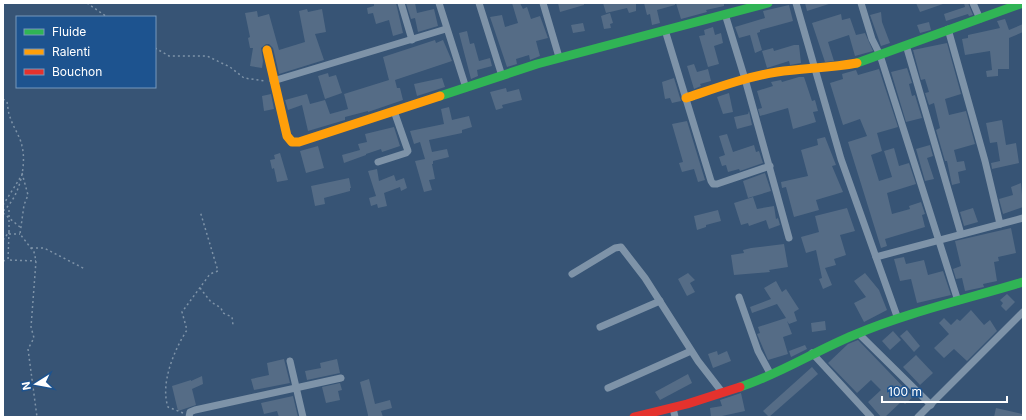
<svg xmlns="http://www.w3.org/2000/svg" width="1026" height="420" font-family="Inter,sans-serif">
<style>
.building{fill:#556c86}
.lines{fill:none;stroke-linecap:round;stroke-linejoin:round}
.path{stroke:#7e93a8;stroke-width:1.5;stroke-dasharray:2 3;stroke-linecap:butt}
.street{stroke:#7e93a8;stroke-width:7}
.fast{stroke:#30b455;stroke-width:9}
.slow{stroke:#ff9f0a;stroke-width:9}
.jam{stroke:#e5322d;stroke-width:9}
</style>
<rect width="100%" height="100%" fill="#375475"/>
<g class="building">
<path d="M374 3H396L403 33 393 36 389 20 376 24 373 13 368 14 367 8 374 6Z"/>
<path d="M406 3H415L417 13 434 9 438 26 418 32 415 18 411 19Z"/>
<path d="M512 3H520L523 9 527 7 531 19 540 16 548 38 536 41 540 56 530 60 529 55 516 59 517 64 507 67 490 17 502 15 505 27 518 23Z"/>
<path d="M558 3H584V5L560 12Z"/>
<path d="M603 3H636V11L629 13 627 8 606 13Z"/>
<path d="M644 3H675V5L657 10 660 23 652 25 650 14 647 15Z"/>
<path d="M676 3H724V6L706 10 707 12 681 19Z"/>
<path d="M805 3H828L829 4 807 11Z"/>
<path d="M916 3H943V4L920 12Z"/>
<path d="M964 3H968L973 15 969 16 968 14 946 21 944 14 965 7Z"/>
<path d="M789 5 793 21 760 30V32L757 33 762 50 755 53 750 35 739 38 735 27 765 18 763 11Z"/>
<path d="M307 9 308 12 322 9 326 32 315 34 324 60 279 74 273 48 269 44H266L261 48 263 61 262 68 250 66 253 48H250L248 38 250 37 245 13 257 11 258 17 269 14 279 50 305 42 299 11Z"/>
<path d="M881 12 882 22 890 43 881 46 870 15Z"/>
<path d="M610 13 613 23 610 24 611 28 604 29 601 16Z"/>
<path d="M841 14 842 20 850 18 856 35 865 33 873 51 855 56 849 35 828 42 834 61 825 62 812 23Z"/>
<path d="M1005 19 1009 30 1023 24V32L1009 38V69H998V76L987 77 986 71 992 70 990 51 965 55 962 39 968 38V35L1000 28 997 21Z"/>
<path d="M929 22 931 30 920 33 917 25Z"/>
<path d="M583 23 585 31 573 33 571 25Z"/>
<path d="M713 27 715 35 721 33 723 43 714 46 719 64 708 67 699 36 705 35 704 30Z"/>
<path d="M467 31 470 44 474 43 479 61 490 58 492 66 477 70 478 76 471 79 459 33Z"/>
<path d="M435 40 436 43 443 40 452 61 395 80 397 88H400L403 100 368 112V111L345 117V120L308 131 302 105 288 110 285 100 307 94 310 104 325 100 330 114 348 109 344 94 389 80 383 57Z"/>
<path d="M947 43 961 94 945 99 949 115 966 111 975 144 954 150 957 162 964 161 966 170 958 172 960 183 952 185 947 161H945L936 130 940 128 934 103 929 105 925 93 929 92 925 79 921 80 913 50Z"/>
<path d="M794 45H799L801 63 790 65 789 61 767 68 762 51 773 48 774 51Z"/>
<path d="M694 64 697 72 708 69 711 81 700 84 701 86 694 89 687 66Z"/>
<path d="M907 68 912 83 909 84 912 96 915 95 922 118 906 122 891 72Z"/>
<path d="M879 69 898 127 877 133 882 151 871 155 879 181 892 177 884 151 894 148 899 166 909 163 916 184 887 193 892 214 910 209 909 206 921 202 925 214 922 215 925 227 885 239 887 246 881 248 848 142 867 136 860 119 843 125 830 83 843 79 842 74 856 70 858 75Z"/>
<path d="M328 73 329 77 336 75 342 93 325 99 318 76Z"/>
<path d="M799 77H804L812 101 815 100 818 111 813 112 816 122 793 129 788 108 760 116 758 109 762 108 757 91 773 86 771 82 781 80 782 82Z"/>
<path d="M442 78 445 87 417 96 414 84Z"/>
<path d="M674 78 681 101 672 103 670 98 665 99 662 82Z"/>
<path d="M506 88 507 92 519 89 522 100 502 105 503 108 496 110 490 92Z"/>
<path d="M729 93 733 112 723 114 717 97Z"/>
<path d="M271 94 274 109 264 111 262 96Z"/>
<path d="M449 107 452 120 469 116 472 127 462 130V133L429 140 432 152 447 149 449 157 433 161V164H432L435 179 429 180 432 190 424 192 415 161 425 159 420 142 414 144 410 131 444 124 441 109Z"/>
<path d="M749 111 752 125 737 129 734 117 748 114Z"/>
<path d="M1002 120 1006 145 1016 143 1019 163 992 169 991 163 1000 161 997 142 990 143 986 123Z"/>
<path d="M687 121 705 180 698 182 694 169 682 172 679 163 683 162 672 124Z"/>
<path d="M394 127 400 146 382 152 381 149 366 154V155L344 163 342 155 360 150 358 144 367 142 365 134Z"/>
<path d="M727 134 733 152 754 145 756 152 759 151 763 163 740 171 739 169 728 172 726 165 722 166 719 157 725 155 719 136Z"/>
<path d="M825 137 836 165 832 166 843 192 816 200 819 210 794 217 786 187 782 188 781 182 808 176 801 150 818 145 817 139Z"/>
<path d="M930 145 933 156 927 158 934 179 925 181 916 149Z"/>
<path d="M318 146 324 168 306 173 300 151Z"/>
<path d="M280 153 288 180 277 182 274 168 272 169 270 160 275 159 274 155Z"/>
<path d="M377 169 379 181 394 175 396 181 404 178 407 188 401 191 400 187 384 193 387 206 378 208 377 204 371 206 369 198 376 196 368 171Z"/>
<path d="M765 173 771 191 748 198 743 181Z"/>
<path d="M349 178 351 188H350V191L324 198 325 204 315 206 311 186Z"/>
<path d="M1021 183 1023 207 1003 214 999 199 1013 195 1011 187Z"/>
<path d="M753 197 757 209 774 206 776 219 778 218 780 225 769 229 766 220 749 226 748 223 741 225 734 203Z"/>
<path d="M847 208 855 231 840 235 846 255 834 259 836 265 825 268 832 285 823 289 819 279 822 278 816 250 806 253 801 237 819 232 815 216Z"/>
<path d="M973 208 978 222 964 226 960 212Z"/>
<path d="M718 210 721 221 706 225V227L697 230 694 216Z"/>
<path d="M1011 228 1016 253 998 257 999 261 994 262 997 281 983 284 984 287 965 291 962 278 956 279 953 269 961 266 955 241Z"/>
<path d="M784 244 788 267 769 270 770 272 734 275 731 255 744 253 743 250 751 248Z"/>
<path d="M904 257 906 264 924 260 928 275 943 271 951 295 917 303 911 279 900 281 894 259Z"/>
<path d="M688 273 695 280 690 283 695 292 687 296 678 279Z"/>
<path d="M865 273 879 290 887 310 864 322 854 303 866 297 854 281Z"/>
<path d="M776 281 782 292 786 289 799 309 794 312 797 321 789 324 787 321 792 334 783 337 788 354 768 360 757 334 760 333 758 327 786 318 777 304 752 313 750 307 771 299 764 288Z"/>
<path d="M1007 294 1015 302 1006 311 1001 306 1003 303 1000 300Z"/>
<path d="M971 310 984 325 990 320 997 331 967 361 954 349 944 358 934 348 949 334 939 323 944 318 951 325 957 319 960 321Z"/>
<path d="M825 321 826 330 812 332 811 323Z"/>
<path d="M907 330 920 346 914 352 900 336Z"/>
<path d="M893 331 901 340 890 350 882 341Z"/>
<path d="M858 340 913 397 905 404 902 401 885 417H881L868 402 881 390 871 380 857 393 828 363 848 344Z"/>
<path d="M805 345 807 349 791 357 789 351Z"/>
<path d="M717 351 718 355 727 351 731 361 713 368 708 354Z"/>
<path d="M916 355 933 373 920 385 903 367Z"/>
<path d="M284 359 290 383 254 390 251 379 269 375 267 363Z"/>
<path d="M337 359 340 373 307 380 305 371 321 368 320 363Z"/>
<path d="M812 367 818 374 769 417 763 411Z"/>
<path d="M688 374 692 383 660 400 655 392Z"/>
<path d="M202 376 203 384 192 389 196 405 178 411 172 386 191 380V381Z"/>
<path d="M369 379 375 404 390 400 392 408 381 411 383 417H368V415L360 382Z"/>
<path d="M340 383 342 390 338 391 340 400 326 403 322 387Z"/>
<path d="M741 393 745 411 722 416V417H711L710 408 722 406 720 400Z"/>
<path d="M293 396 298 417H279L277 411 264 414 261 403Z"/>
<path d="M996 408 1022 414V417H994Z"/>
</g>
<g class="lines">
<g class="path">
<path d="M87 3 107 17"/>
<path d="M155 48 169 56H207L230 67 244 78 265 81"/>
<path d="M3 99 7 102C8 107 8 112 10 117 13 127 20 136 22 146 27 166 19 198 3 211"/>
<path d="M22 173 28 195 24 205 20 234 34 252 36 261 31 327 34 338 28 349 37 417"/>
<path d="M3 205 20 178"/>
<path d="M3 213 20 227"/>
<path d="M9 232 8 260 36 261"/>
<path d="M9 234H20"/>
<path d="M3 240 9 232V207"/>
<path d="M31 248H44L85 269"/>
<path d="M3 261 8 260"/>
<path d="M200 288 211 302 221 308 223 313 232 317 233 325"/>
<path d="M183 413 168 407C160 384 174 350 187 330L182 312 210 274 218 271 200 211"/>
</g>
<g class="street">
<path d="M401 3 412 40"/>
<path d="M439 3 466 88"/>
<path d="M479 3 502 76"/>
<path d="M543 3 559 57"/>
<path d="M796 3 841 159 898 319"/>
<path d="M861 3 872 39 880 55 958 301"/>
<path d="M973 3 980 19"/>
<path d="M725 14 745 79 789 238"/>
<path d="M948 29 985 161 1000 224"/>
<path d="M665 30 711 181 713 184H717L770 166"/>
<path d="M906 45 961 234"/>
<path d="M273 81 446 29"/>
<path d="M378 162 406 153 408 151 394 111"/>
<path d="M876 257 1023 218"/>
<path d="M572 274 615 248 621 247 645 278 698 361 722 392"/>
<path d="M739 297 758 351 771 375"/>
<path d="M600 327 660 301"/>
<path d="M858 333 931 405"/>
<path d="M812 353 871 417"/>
<path d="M290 361 303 417"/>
<path d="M608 388 691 351"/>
<path d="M673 408 675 417"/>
<path d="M189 417 190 412 195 410 341 378"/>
<path d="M918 417 1023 312"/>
</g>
<g class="fast">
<path d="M857 63 1023 3"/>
<path d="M440 96 537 64 768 3"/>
<path d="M740 387C780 374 815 351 854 335 908 312 967 299 1023 282"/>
</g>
<g class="slow">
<path d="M267 50 287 136 292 142H299L440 96"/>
<path d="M686 98C716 88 746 77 777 72 804 68 830 68 857 63"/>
</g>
<path class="jam" d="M634 417 687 404 740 387"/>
</g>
<rect width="1026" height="420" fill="none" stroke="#ffffff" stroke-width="8"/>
<rect x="16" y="16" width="140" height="72" fill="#1d538f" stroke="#7798bc"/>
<rect x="24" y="29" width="20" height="6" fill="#30b455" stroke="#7798bc"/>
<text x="52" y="36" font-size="12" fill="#ffffff">Fluide</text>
<rect x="24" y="49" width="20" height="6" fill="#ff9f0a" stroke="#7798bc"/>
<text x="52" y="56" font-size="12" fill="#ffffff">Ralenti</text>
<rect x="24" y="69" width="20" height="6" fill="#e5322d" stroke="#7798bc"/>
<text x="52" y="76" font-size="12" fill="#ffffff">Bouchon</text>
<g transform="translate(36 384) rotate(259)" stroke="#1d538f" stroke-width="3" paint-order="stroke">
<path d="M0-3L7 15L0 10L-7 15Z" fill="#ffffff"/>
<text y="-6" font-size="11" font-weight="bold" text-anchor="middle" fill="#ffffff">N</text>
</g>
<path d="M882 396v6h125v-6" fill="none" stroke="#ffffff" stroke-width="2"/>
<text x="888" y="396" font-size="12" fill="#ffffff" stroke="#1d538f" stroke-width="3" paint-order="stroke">100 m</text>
</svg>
